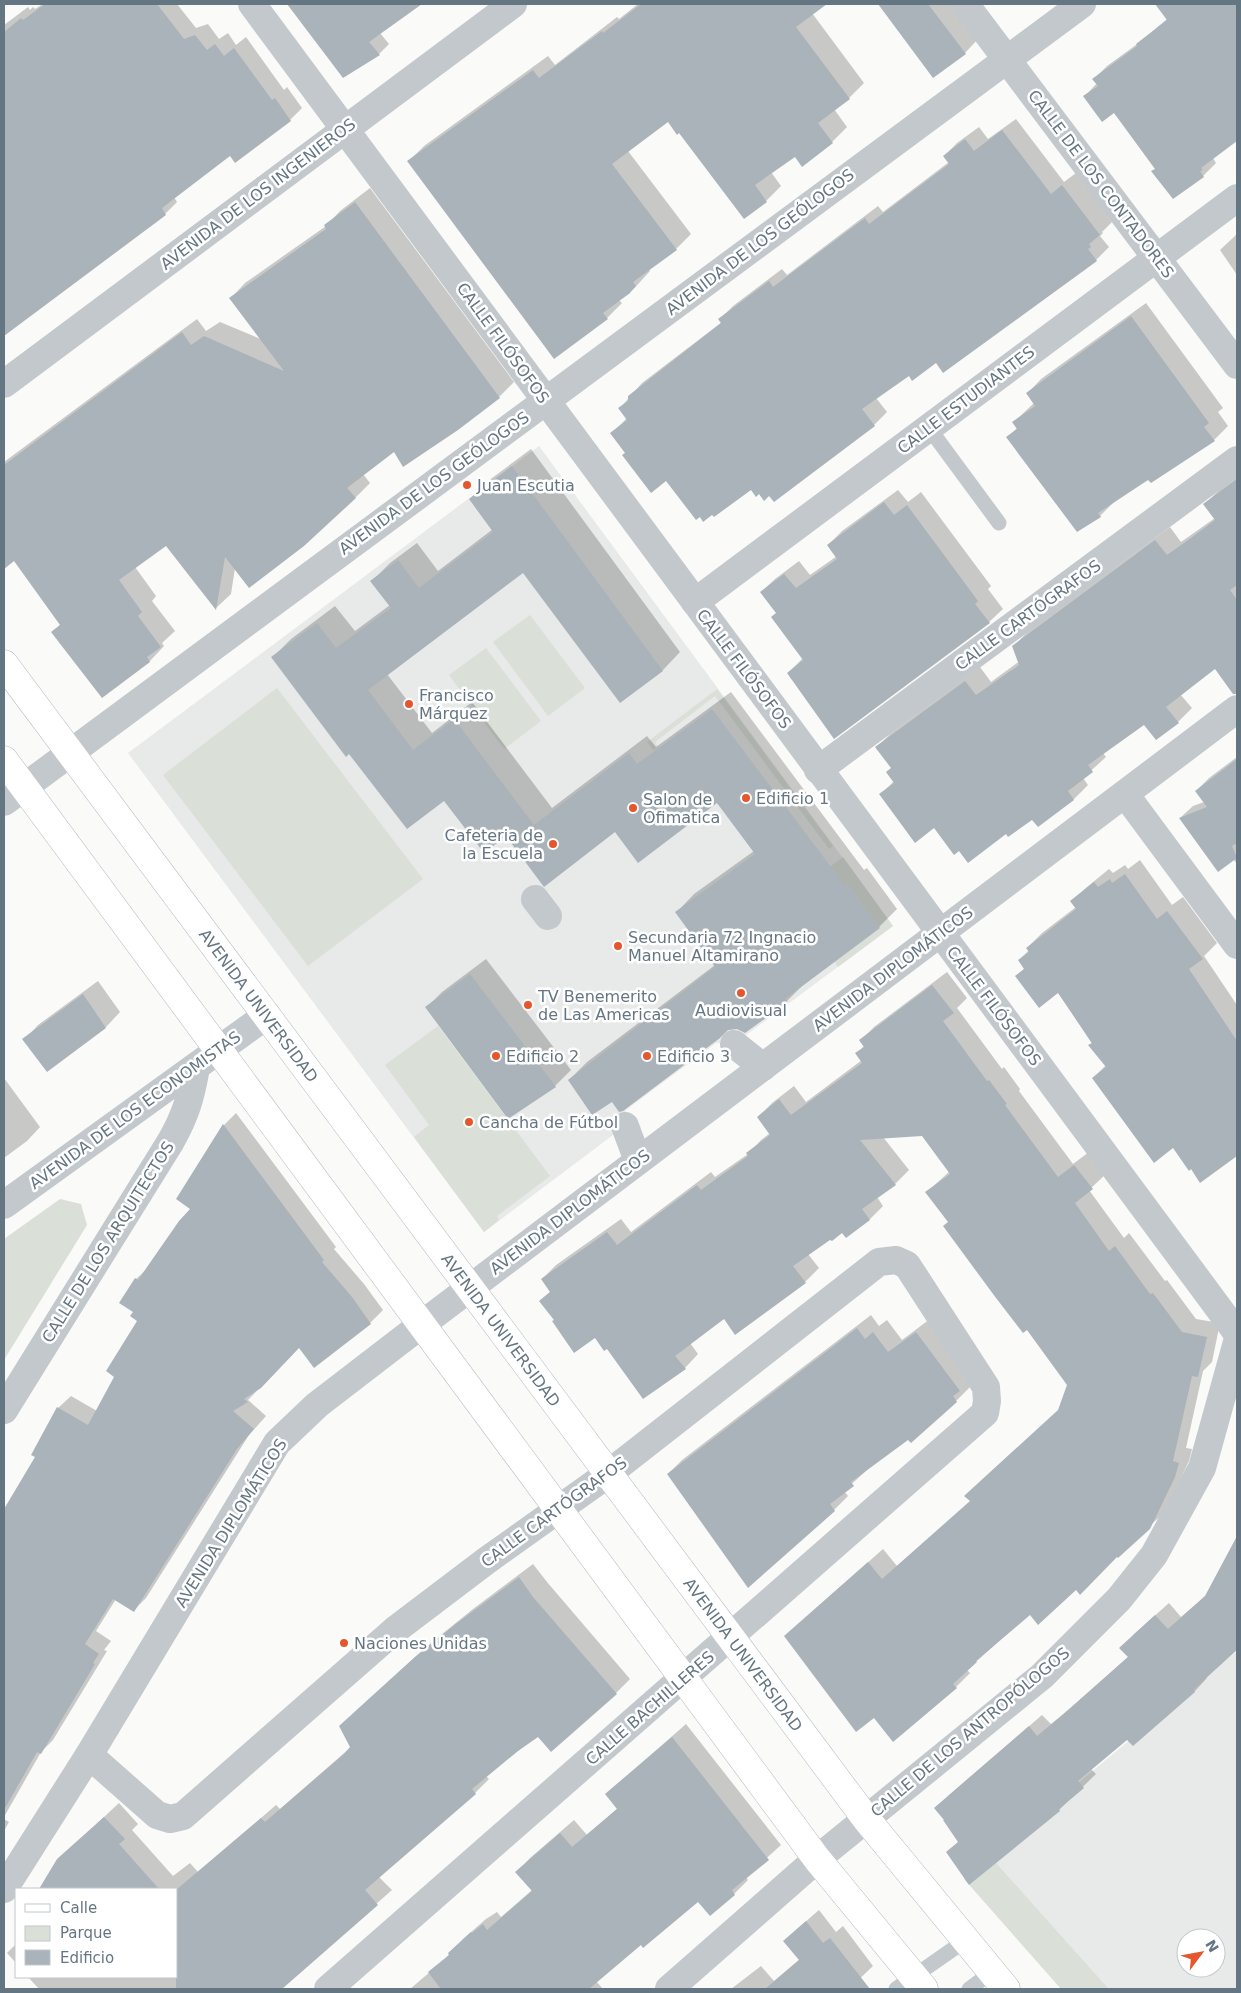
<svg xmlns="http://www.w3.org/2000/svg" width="1241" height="1993" font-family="'DejaVu Sans',sans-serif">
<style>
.built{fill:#e8e9e9;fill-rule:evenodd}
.green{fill:#dadfd7}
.shadow{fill:#0003}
.building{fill:#aab3b9}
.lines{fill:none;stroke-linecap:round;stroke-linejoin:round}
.secondary-casing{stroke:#b3babf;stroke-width:29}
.lane{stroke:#c3c8cc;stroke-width:15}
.street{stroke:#c3c8cc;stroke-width:28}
.secondary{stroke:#fff;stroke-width:28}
.poi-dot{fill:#e4572e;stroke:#fff;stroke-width:2}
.labels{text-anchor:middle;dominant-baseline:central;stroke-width:5;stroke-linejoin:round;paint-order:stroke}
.street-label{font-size:16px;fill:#657683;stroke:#fff}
.poi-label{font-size:16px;fill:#657683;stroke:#fff;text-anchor:start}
</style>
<rect width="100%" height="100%" fill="#fafaf8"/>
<g class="built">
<path d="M539 446 893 926 734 1044 716 1043 626 1110 625 1126 484 1232 128 753Z"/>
<path d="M1237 1651V1989H1109L990 1856ZM1186 1938H1216V1968H1186Z"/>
</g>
<g class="green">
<path d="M530 615 585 688 548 716 493 642Z"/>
<path d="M486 648 541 721 504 749 449 675Z"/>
<path d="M277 688 423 879 308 966 163 775Z"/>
<path d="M717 689 833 846 829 849 715 696 655 742 658 747 653 750 647 742Z"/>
<path d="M843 857 893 926 838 967 834 961 880 928 848 885 803 918 788 898Z"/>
<path d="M438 1026 550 1176 497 1216 499 1220 484 1232 414 1137 429 1125 385 1065Z"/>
<path d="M60 1199 81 1204 87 1225 4 1360V1239Z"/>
<path d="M990 1856 1109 1989H1061L964 1879Z"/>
</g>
<g class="shadow">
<path d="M43 4H177L196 28 208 24 219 39 228 33 236 45 246 37 284 90 287 87 302 108 290 120 235 161 230 154 174 197 177 202 165 214 4 334V25L28 7 30 10 33 7 35 9Z"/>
<path d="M289 4H419L380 33 389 44 379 54 344 76Z"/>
<path d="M638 4H657L658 6 661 4H821L812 13 864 83 849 98 834 109 847 127 832 142 795 155 771 172 781 186 766 201 668 120 628 151 691 234 676 249 649 269 650 271 630 293 619 300 622 303 607 318 409 161 424 146 548 56 555 65 617 17 619 19Z"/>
<path d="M880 4H953L979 38 965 53 934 76Z"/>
<path d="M1156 4H1237V140L1213 158 1216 163 1203 176 1157 168 1114 111 1085 96 1097 83 1094 79 1107 66 1140 42 1167 19Z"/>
<path d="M1016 119 1064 182 1076 173 1112 222 1102 232 1103 233 1100 236 1109 247 1096 260 943 371 936 361 909 374 876 398 887 412 874 425 774 500 769 495 751 488 666 479 626 452 612 433 627 418 620 408 642 383 722 322 720 319 733 306 782 269 787 275 878 206 883 212 949 162 944 156 957 143 979 127 988 139Z"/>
<path d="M370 188 514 382 499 397 394 450 363 474 370 483 355 498 235 568 231 594 216 608 166 544 135 567 156 596 152 601 175 631 162 643 164 646 150 661 102 696 52 632 61 624 15 560 4 568V462L197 319 206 331 220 322 263 340 231 298 245 283 326 226 340 211Z"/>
<path d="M1237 234V275L1220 250Z"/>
<path d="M1146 303 1223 408 1218 412 1228 426 1214 440 1148 478 1114 502 1100 516 1008 437 1018 427 1014 422 1034 403 1027 394 1041 379Z"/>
<path d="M531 449 680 652 663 670 620 701 524 571 387 674 432 733 472 702 552 808 647 736 656 747 731 692 864 870 867 868 897 909 879 927 804 984 787 1001 737 1027 728 1028 612 1100 569 1080 587 1062 715 965 677 912 694 894 754 851 717 801 506 834 444 799 273 657 291 639 335 606 355 631 390 605 372 581 390 563 417 543 438 571 493 529 470 499 488 481Z"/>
<path d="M1237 477V677L1227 685 1215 667 1180 694 1192 708 1178 722 1156 738 1145 723 1103 753 1106 757 1083 778 1088 785 1074 799 1038 825 1032 818 1006 832 935 826 881 794 894 781 892 767 876 748 890 734 980 667 991 682 1024 658 1015 645 1028 631 1170 527 1181 542 1215 518 1205 504 1219 490Z"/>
<path d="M898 490 908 502 921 492 991 586 988 589 1003 609 989 622 788 673 803 658 777 613 761 592 775 579 799 561 810 575 837 556 828 545 842 531Z"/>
<path d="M1237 757V864L1233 859 1180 818 1193 806 1204 802 1196 791 1209 778Z"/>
<path d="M1140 860 1172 905 1183 897 1217 943 1204 956 1237 1005V1079L1226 1088 1237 1104V1154L1201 1181 1174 1146 1093 1078 1106 1065 1058 992 1017 976 1025 968 1019 960 1029 950 1027 948 1042 933 1076 907 1072 901 1087 887 1109 869 1113 873 1125 865 1128 869Z"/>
<path d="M486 959 571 1070 555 1086 427 1007 442 992Z"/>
<path d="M947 972 967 998 957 1008 1002 1069 1004 1067 1020 1089 1019 1091 1073 1164 1089 1152 1106 1174 1089 1190 1124 1238 1129 1233 1165 1281 1167 1280 1196 1319 1220 1323 1212 1362 1203 1371 1186 1448 1192 1449 1189 1461 1164 1513 1117 1555 1076 1588 1030 1613 967 1670 970 1673 956 1687 893 1740 874 1716 785 1636 883 1549 897 1566 971 1501 1060 1409 1068 1385 927 1192 950 1171 923 1135 883 1137 909 1170 895 1184 877 1197 883 1206 870 1219 847 1236 842 1231 808 1254 819 1268 805 1282 725 1318 690 1343 698 1354 685 1368 607 1347 595 1336 555 1320 540 1301 551 1291 542 1279 556 1265 621 1219 631 1232 711 1172 715 1177 748 1154 761 1140 770 1133 758 1117 772 1103 794 1086 806 1102 862 1060 857 1054 864 1046 860 1041 874 1027Z"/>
<path d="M98 981 120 1012 106 1027 47 1070 24 1040 38 1025Z"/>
<path d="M4 1078 40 1127 27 1141 4 1158Z"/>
<path d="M236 1113 336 1247 334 1249 364 1284 383 1310 370 1323 315 1366 299 1347 248 1400 266 1416 249 1435 146 1598 134 1610 116 1599 96 1631 111 1641 104 1650 107 1651 53 1740 41 1752 4 1817V1512L37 1457 58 1408 71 1396 97 1411 116 1376 138 1320 134 1312 136 1279 149 1267 192 1208 178 1198 224 1125Z"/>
<path d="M871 1315 879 1326 887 1320 902 1340 930 1319 970 1387 956 1401 865 1470 866 1471 844 1491 848 1496 834 1510 668 1474 682 1460Z"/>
<path d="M1237 1539V1649L1206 1677 1207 1678 1195 1691 1127 1738 1091 1769 1096 1774 1059 1810 970 1883 948 1796 1042 1715 1051 1724 1073 1706 1129 1656 1133 1635 1169 1603 1181 1617 1208 1594Z"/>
<path d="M533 1564 547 1582 630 1679 616 1693 538 1735 486 1776 489 1779 475 1793 379 1877 392 1890 280 1989H39L28 1977H176V1889H40L58 1860 119 1803 138 1824 132 1830 173 1876 190 1863 198 1872 276 1805 280 1809 351 1747 355 1712 431 1643 473 1609Z"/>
<path d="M686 1724 781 1845 746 1877 748 1880 734 1894 698 1901 641 1944 596 1981 603 1989H410L444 1960 463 1939 486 1919 497 1912 501 1917 532 1890 517 1872 530 1858 574 1820 587 1835 618 1808 606 1794Z"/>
<path d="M4 1819 9 1822 4 1831Z"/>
<path d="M819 1910 836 1932 843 1926 873 1966 849 1989H731L761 1966 774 1981 800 1959 797 1929Z"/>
<path d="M16 1944V1963L7 1953Z"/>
</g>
<g class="building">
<path d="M45 4H157L184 39 195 35 207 50 215 44 224 56 234 48 272 100 275 98 291 121 235 163 230 156 162 208 166 215 4 336V32L21 18 23 20Z"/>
<path d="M287 4H422L369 42 380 55 343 78Z"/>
<path d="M641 4H827L796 27 850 99 818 123 833 143 802 167 795 157 755 185 767 202 744 219 679 133 677 135 668 122 612 164 677 250 633 282 636 286 630 292V293L603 313 608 319 554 359 407 161 533 70 539 78 602 31 603 33Z"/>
<path d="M878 4H928L966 54 933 78Z"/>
<path d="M1155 4H1237V141L1201 168 1203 170 1200 171 1204 177 1173 199 1151 171 1155 169 1114 113 1102 122 1083 96 1098 86 1092 79 1137 46 1136 44 1167 20Z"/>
<path d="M1002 130 1051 194 1062 185 1100 235 1089 244 1091 247 1088 249 1097 261 943 373 936 363 912 381 909 376 862 409 875 426 774 502 769 496 764 501 759 494 756 497 751 490 714 517 712 515 703 522 700 517 696 520 666 481 651 493 622 455 625 453 610 433 627 420 618 408 628 401V396L721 323 718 319 769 281 773 287 865 218 869 224 949 164 943 156 965 139 974 151Z"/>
<path d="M355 202 500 398 458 430 403 467 394 452 347 488 356 498 304 546 249 588 225 557 216 610 166 546 119 580 142 612 138 616 161 647 147 657 150 662 102 698 51 632 60 625 14 561 4 569V465L182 332 191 345 204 336 284 371 229 298 326 229 324 225Z"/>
<path d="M1131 316 1209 423 1204 427 1215 441 1151 483 1148 480 1098 513 1101 517 1077 532 1006 437 1017 429 1012 422 1035 406 1026 393Z"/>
<path d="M512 466 663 671 620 703 523 573 368 690 413 750 454 719 534 825 629 753 637 764 712 709 846 887 848 885 880 928 785 999 788 1002 745 1033 737 1029 728 1030 720 1038 623 1111 619 1112 612 1102 592 1115 568 1080 715 967 675 912 755 854 717 803 638 863 615 832 544 887 506 836 484 853 444 801 407 829 349 754 346 757 271 657 317 623 336 648 391 608 370 581 398 560 419 588 493 532 469 499Z"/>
<path d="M1237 479V585L1230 590 1237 600V694H1233L1215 669 1166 707 1179 723 1156 740 1144 725 1088 765 1093 772 1068 791 1074 800 1038 827 1032 820 1008 837 1006 834 968 863 959 851 954 855 934 828 915 843 879 794 894 783 886 772 891 768 875 747 965 681 976 695 1019 665 1012 646 1155 540 1167 555 1191 538 1215 520 1203 504Z"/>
<path d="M884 502 894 515 907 505 978 601 975 604 990 623 834 739 787 673 803 660 771 617 776 613 760 592 784 574 796 588 837 559 827 545Z"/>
<path d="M1237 759V846L1235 844 1232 846 1237 858 1218 872 1179 818 1207 807 1195 791Z"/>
<path d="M1125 874 1157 919 1167 911 1203 959 1189 969 1237 1041V1156L1200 1183 1191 1169 1189 1171 1173 1148 1154 1163 1092 1078 1106 1067 1088 1045 1092 1043 1058 993 1039 1008 1015 976 1024 969 1018 960 1029 952 1026 948 1076 909 1070 901 1094 882 1098 887 1110 879 1112 883Z"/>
<path d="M470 974 556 1087 508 1119 425 1007Z"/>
<path d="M932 985 954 1013 943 1021 987 1081 989 1080 1007 1104 1005 1105 1058 1177 1074 1165 1093 1189 1075 1203 1109 1251 1115 1246 1150 1294 1153 1293 1182 1332 1207 1337 1198 1377 1192 1376 1173 1461 1179 1463 1175 1477 1150 1529 1118 1558 1117 1557 1080 1595 1076 1590 1038 1625 1030 1615 976 1661 977 1662 953 1684 957 1688 893 1742 874 1718 856 1732 784 1636 868 1562 882 1579 970 1501 964 1496 1058 1410 1067 1385 1027 1330 1023 1333 996 1298 943 1226 948 1222 925 1192 950 1174 922 1136 860 1140 896 1185 862 1209 870 1220 846 1238 842 1233 832 1241 830 1240 793 1266 806 1283 735 1335 724 1319 675 1356 686 1369 643 1399 607 1349 604 1351 595 1338 574 1353 552 1321 554 1320 539 1301 550 1292 541 1279 607 1232 617 1245 697 1185 701 1190 748 1156 746 1153 770 1135 757 1117 779 1099 791 1115 862 1063 855 1053 864 1047 859 1040Z"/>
<path d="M83 994 106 1028 47 1072 22 1039Z"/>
<path d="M223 1124 324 1260 322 1262 352 1297 371 1324 314 1368 299 1348 261 1388 244 1399 248 1402 233 1411 254 1429 237 1449 134 1612 113 1599 85 1644 99 1654 93 1663 95 1664 41 1754 37 1752 4 1810V1509L35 1457 31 1455 57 1407 88 1425 114 1377 106 1371 137 1321 130 1316 133 1312 119 1303 135 1278 138 1280 179 1221 190 1209 176 1199Z"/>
<path d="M857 1328 865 1339 873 1332 888 1352 916 1332 960 1391 953 1396 957 1402 911 1443 908 1440 851 1482 854 1486 830 1504 835 1511 748 1588 667 1474Z"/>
<path d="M1237 1536V1650L1194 1689 1195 1692 1133 1746 1127 1740 1078 1781 1084 1788 1059 1809 1060 1811 969 1885 946 1852 958 1842 943 1820H944L934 1808 1029 1726 1037 1736 1059 1718 1128 1657 1119 1648 1155 1615 1168 1629 1205 1596Z"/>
<path d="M519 1577 533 1597 617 1694 551 1752 538 1737 518 1751 472 1789 476 1794 365 1890 378 1905 282 1989H176V1890L261 1818 265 1822 344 1754 350 1747 339 1726 416 1656 457 1623Z"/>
<path d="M672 1737 769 1860 732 1890 735 1895 710 1916 698 1902 643 1948 641 1945 589 1989H441L428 1972 449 1955 448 1953 471 1932 472 1933 483 1924 487 1930 532 1891 515 1872 560 1833 572 1847 617 1809 605 1794Z"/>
<path d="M104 1817 125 1839 119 1844 159 1889H39L57 1859Z"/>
<path d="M806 1921 823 1943 830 1938 870 1989H765L799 1960 783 1941Z"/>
</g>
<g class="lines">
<g class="secondary-casing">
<g id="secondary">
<path id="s1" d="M4 664 867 1820 1006 1989"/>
<path d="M4 760 817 1859 924 1989"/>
</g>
</g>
<g class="lane">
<path d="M929 428 999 523"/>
<path d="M896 1989 966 1940"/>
<path d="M969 1989 992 1972"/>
</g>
<g class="street">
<path d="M252 4 1237 1333"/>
<path d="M965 4 1237 365"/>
<path d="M4 384 513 4"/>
<path d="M695 602 1237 198"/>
<path d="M818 770 1237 460"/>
<path d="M1125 794 1237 945"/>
<path d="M4 802 1082 4"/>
<path d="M535 899 548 916"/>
<path d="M734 1044 763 1067"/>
<path d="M625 1126 638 1161"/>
<path d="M4 1205 267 1015"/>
<path d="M4 1410 171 1141C186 1114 191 1097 196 1067"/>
<path d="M89 1755 157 1815 170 1819 183 1816 395 1630 486 1561 608 1474 879 1262 896 1260 907 1265 986 1387 987 1401 985 1413 328 1989"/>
<path d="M4 1889 89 1755 277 1443 317 1405 421 1325 1237 709"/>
<path d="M669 1989 817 1859 1042 1676 1119 1599 1154 1555 1202 1468 1237 1342"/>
</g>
<use href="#secondary" class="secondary"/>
</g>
<g class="poi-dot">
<circle cx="467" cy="485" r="5"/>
<circle cx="409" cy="704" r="5"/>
<circle cx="746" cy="798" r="5"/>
<circle cx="633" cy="808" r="5"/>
<circle cx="553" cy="844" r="5"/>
<circle cx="618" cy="946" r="5"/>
<circle cx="741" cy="993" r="5"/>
<circle cx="528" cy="1005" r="5"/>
<circle cx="496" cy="1056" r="5"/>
<circle cx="647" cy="1056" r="5"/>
<circle cx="469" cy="1122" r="5"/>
<circle cx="344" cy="1643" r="5"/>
</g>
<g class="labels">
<g class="street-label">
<text transform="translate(1101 184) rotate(53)">CALLE DE LOS CONTADORES</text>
<text transform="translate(258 194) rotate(-37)">AVENIDA DE LOS INGENIEROS</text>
<text transform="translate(760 242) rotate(-37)">AVENIDA DE LOS GEÓLOGOS</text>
<text transform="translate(503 343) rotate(54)">CALLE FILÓSOFOS</text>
<text transform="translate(966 400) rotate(-37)">CALLE ESTUDIANTES</text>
<text transform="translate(434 483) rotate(-36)">AVENIDA DE LOS GEÓLOGOS</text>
<text transform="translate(1028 615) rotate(-36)">CALLE CARTÓGRAFOS</text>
<text transform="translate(744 669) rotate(53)">CALLE FILÓSOFOS</text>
<text transform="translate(893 969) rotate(-37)">AVENIDA DIPLOMÁTICOS</text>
<text stroke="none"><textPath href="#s1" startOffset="426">AVENIDA UNIVERSIDAD</textPath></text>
<text transform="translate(994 1006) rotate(53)">CALLE FILÓSOFOS</text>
<text transform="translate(135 1110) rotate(-36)">AVENIDA DE LOS ECONOMISTAS</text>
<text transform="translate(570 1212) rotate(-37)">AVENIDA DIPLOMÁTICOS</text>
<text transform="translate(108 1242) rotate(-58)">CALLE DE LOS ARQUITECTOS</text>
<text stroke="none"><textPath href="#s1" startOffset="831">AVENIDA UNIVERSIDAD</textPath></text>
<text transform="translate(554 1512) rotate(-36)">CALLE CARTÓGRAFOS</text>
<text transform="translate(231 1523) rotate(-58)">AVENIDA DIPLOMÁTICOS</text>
<text stroke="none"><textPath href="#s1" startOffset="1236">AVENIDA UNIVERSIDAD</textPath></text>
<text transform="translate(650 1708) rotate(-41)">CALLE BACHILLERES</text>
<text transform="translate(970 1732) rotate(-40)">CALLE DE LOS ANTROPÓLOGOS</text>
</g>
<g class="poi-label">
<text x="477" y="485">Juan Escutia</text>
<text x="419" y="695">Francisco<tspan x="419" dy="18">Márquez</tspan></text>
<text x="756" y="798">Edificio 1</text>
<text x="643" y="799">Salon de<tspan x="643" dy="18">Ofimatica</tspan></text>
<text x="543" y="835" text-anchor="end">Cafeteria de<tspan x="543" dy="18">la Escuela</tspan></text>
<text x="628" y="937">Secundaria 72 Ingnacio<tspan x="628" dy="18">Manuel Altamirano</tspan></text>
<text x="538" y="996">TV Benemerito<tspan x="538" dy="18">de Las Americas</tspan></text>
<text x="741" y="1010" text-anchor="middle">Audiovisual</text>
<text x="506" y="1056">Edificio 2</text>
<text x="657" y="1056">Edificio 3</text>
<text x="479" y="1122">Cancha de Fútbol</text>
<text x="354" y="1643">Naciones Unidas</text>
</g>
</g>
<rect width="1241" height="1993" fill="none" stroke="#657683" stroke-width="10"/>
<rect x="15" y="1888" width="162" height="90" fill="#ffffff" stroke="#c1c8cd"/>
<rect x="25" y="1904" width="25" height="8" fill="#ffffff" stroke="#c1c8cd"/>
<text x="60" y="1913" font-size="15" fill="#657683">Calle</text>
<rect x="25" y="1926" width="25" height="15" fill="#dadfd7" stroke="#c1c8cd"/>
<text x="60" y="1938" font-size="15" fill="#657683">Parque</text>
<rect x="25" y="1950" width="25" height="15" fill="#aab3b9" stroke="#c1c8cd"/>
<text x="60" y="1963" font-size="15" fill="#657683">Edificio</text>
<g transform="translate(1201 1953) rotate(58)"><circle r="24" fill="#ffffff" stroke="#c1c8cd"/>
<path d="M0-4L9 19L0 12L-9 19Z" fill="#e4572e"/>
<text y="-8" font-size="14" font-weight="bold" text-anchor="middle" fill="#657683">N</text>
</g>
</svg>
